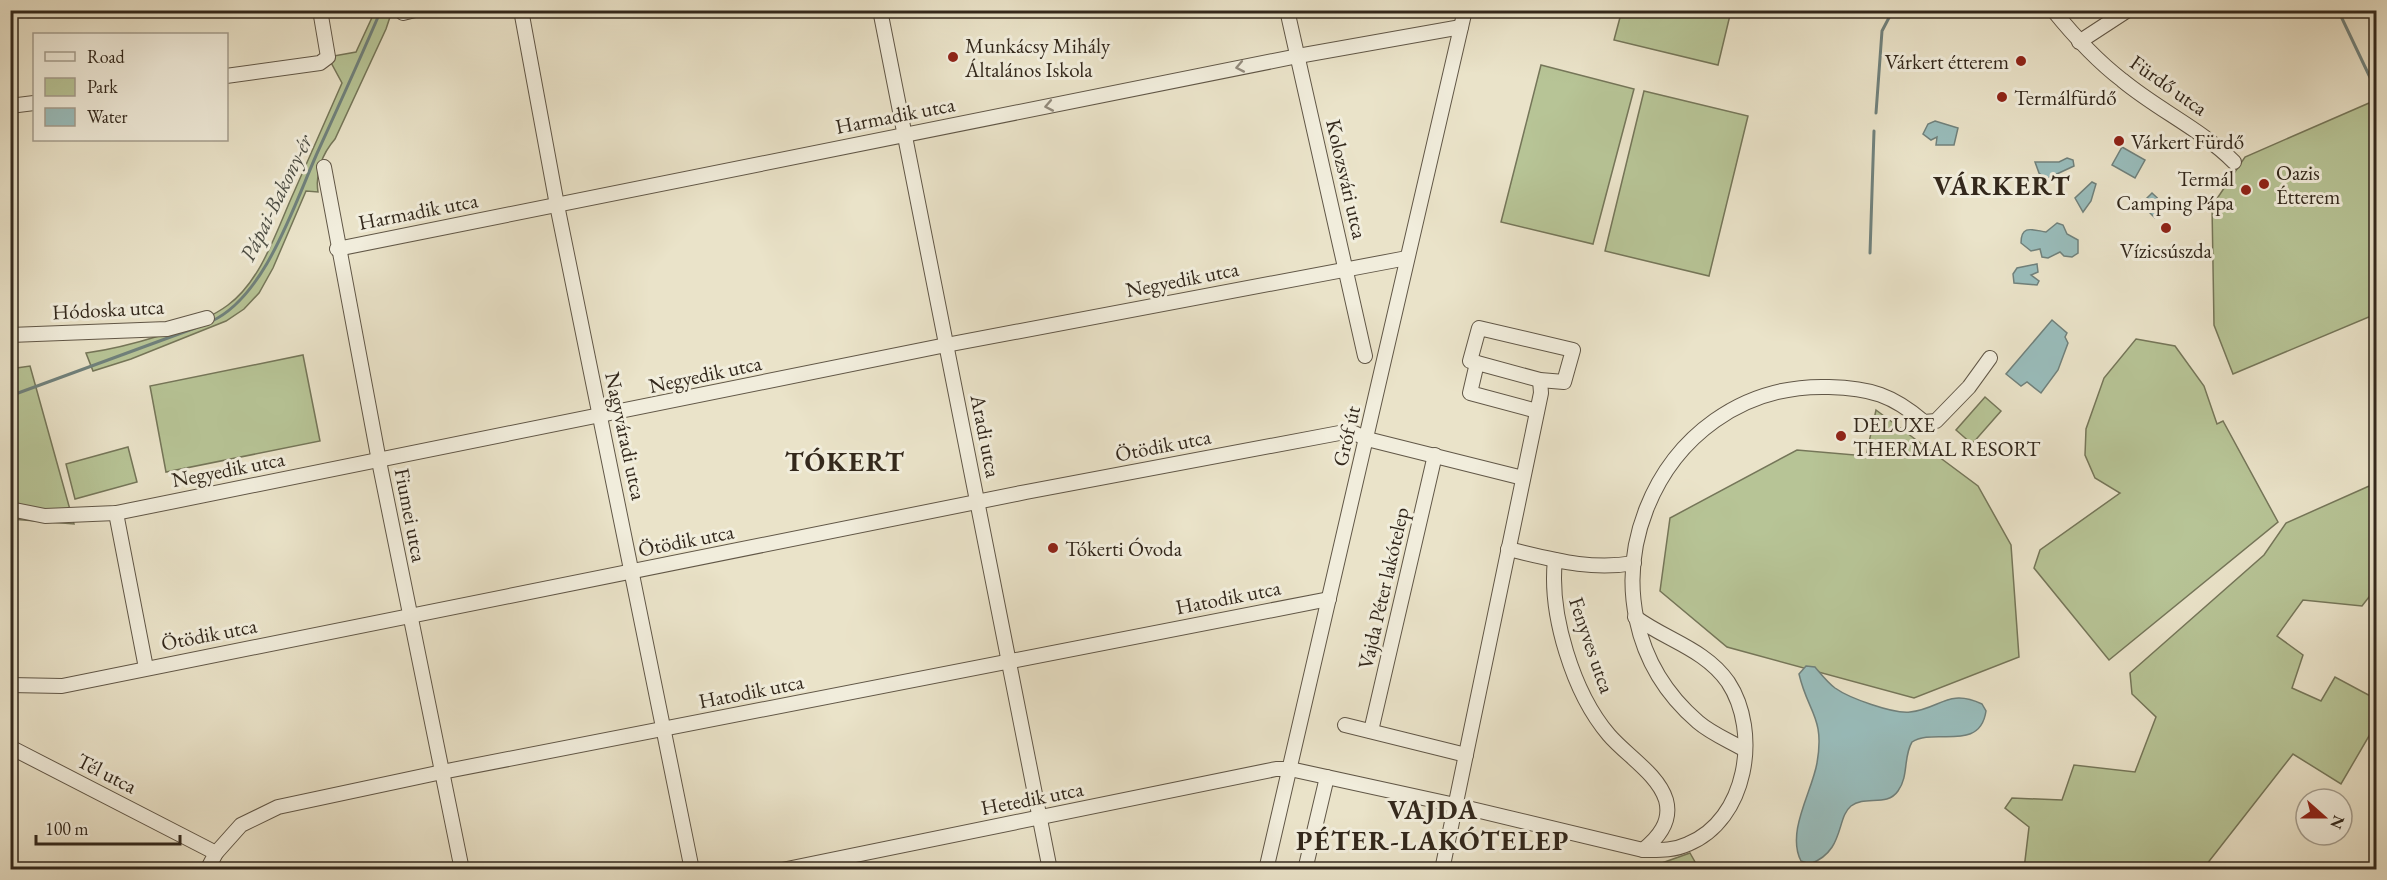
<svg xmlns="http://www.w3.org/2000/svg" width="2387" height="880" font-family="'EB Garamond',serif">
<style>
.green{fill:#b7c496;stroke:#757659;stroke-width:1.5}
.water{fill:#99bdbc;stroke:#70817c;stroke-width:1.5}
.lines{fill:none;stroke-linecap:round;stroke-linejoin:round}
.stream{stroke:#70817c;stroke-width:3}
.minor-casing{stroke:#615747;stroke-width:16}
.minor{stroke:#f1eddc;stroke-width:14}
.oneway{stroke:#928a7c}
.poi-dot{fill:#8f2418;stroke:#f1eddc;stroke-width:2}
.labels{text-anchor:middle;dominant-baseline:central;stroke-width:6;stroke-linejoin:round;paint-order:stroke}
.poi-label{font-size:21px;fill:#33281c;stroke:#f1eddc;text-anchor:start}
.street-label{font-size:21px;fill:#33281c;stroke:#f1eddc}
.water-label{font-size:22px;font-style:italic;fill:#4c4d44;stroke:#f1eddc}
.district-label{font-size:27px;font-weight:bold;letter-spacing:1.5px;fill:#33281c;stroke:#f1eddc}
</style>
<rect width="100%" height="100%" fill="#eae3c9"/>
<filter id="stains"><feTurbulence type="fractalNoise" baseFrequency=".00333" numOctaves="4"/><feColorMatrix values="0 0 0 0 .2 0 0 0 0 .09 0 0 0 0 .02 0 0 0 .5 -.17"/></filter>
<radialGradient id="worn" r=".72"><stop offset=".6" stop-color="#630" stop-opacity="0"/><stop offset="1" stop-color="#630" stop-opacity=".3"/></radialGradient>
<g class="green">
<path d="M1622 10 1731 11 1718 65 1614 40Z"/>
<path d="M375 11H392L386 29 335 139C322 154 315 173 318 192L306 191 273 268 259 293 244 309 226 321 131 359 93 371 86 353C123 348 198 328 228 305 262 280 277 229 294 192 310 155 326 119 342 83L328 57 356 52Z"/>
<path d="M1541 65 1634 89 1593 244 1501 222Z"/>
<path d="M1644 91 1748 116 1709 276 1605 251Z"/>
<path d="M2376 100V314L2233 374 2214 325 2212 206 2245 157Z"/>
<path d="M2136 339 2175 346 2204 386 2217 424 2223 421 2278 522 2109 660 2034 568 2040 550 2120 493 2095 478 2085 455 2086 429 2104 378Z"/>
<path d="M303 355 320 441 166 472 150 386Z"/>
<path d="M30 366 74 524 11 519 10 369Z"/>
<path d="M1985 397 2001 411 1972 444 1956 430Z"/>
<path d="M1876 410 1978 486 2011 545 2019 657 1914 698 1727 647 1660 591 1670 518 1797 450 1866 456Z"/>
<path d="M128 447 137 482 75 499 66 464Z"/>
<path d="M2376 483V588L2362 606 2303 600 2277 636 2303 655 2292 688 2321 701 2335 677 2376 699V724L2341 784 2293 754 2203 869H2024L2029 827 2005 808 2012 798 2062 800 2074 765 2135 772 2156 717 2132 694 2130 673 2264 555 2286 523Z"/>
<path d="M1690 853 1699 869H1645Z"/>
</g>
<g class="water">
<path d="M1935 121 1958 128 1954 145H1936L1937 137 1931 140 1923 134 1928 124Z"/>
<path d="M2122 147 2145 160 2135 178 2112 165Z"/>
<path d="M2067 158 2073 160 2074 166 2046 179 2039 173 2035 162H2059Z"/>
<path d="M2092 182 2096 184 2091 201 2083 212 2075 198Z"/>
<path d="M2152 193 2166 206 2155 218 2141 204Z"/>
<path d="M2057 223 2063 225 2067 234 2078 240V253L2072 257 2064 256 2060 252 2048 258 2042 257 2040 249 2031 251 2021 243C2021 224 2033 230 2046 232Z"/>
<path d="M2037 264 2038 272 2031 275 2039 281 2037 285 2014 283 2013 274 2017 268Z"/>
<path d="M2052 320 2067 333 2065 337 2068 343 2058 370 2041 393 2027 382 2021 386 2006 374Z"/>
<path d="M1806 666 1815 667C1821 674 1827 682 1835 688 1849 698 1893 714 1910 712 1940 709 1948 688 1982 704L1986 711C1980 753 1933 727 1912 742 1903 757 1909 776 1898 791 1887 807 1865 795 1851 806 1836 818 1845 851 1810 864L1801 861C1786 832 1812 792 1817 763 1825 717 1808 713 1799 674Z"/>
</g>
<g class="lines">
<g class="stream">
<path d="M2338 10 2376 90"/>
<path d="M1876 113 1882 31 1893 10"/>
<path d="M1870 253 1874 131"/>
<path d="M212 321C267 295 295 201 319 149 340 103 361 57 381 10"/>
<path d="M10 396 195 328"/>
</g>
<g class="minor-casing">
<g id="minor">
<path d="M521 10 557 205 692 870"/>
<path d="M880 10 1050 870"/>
<path d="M1287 10 1365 356"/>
<path d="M2053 10C2074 36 2096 60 2122 80 2158 110 2201 129 2234 162"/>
<path d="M403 13 415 10"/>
<path d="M2079 42 2128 10"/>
<path d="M226 76 320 63 328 57 320 10"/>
<path d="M10 106 34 103"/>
<path d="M324 167 379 461 462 870"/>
<path d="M337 249 1298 56 1461 27"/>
<path d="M1479 328 1573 350 1564 382 1540 380 1470 361Z"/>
<path d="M10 335 167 329 207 318"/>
<path d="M1477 363 1470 393 1537 411"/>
<path d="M10 509 45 516 116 513 946 345 1407 258"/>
<path d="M116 513 146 668"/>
<path d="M1508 549C1551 559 1590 571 1634 563"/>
<path d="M1555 560C1549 614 1573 693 1609 735 1626 755 1658 774 1666 800 1672 822 1658 838 1643 850"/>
<path d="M10 685 62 686 1026 492 1350 431 1367 439 1523 478"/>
<path d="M1345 725 1466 755"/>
<path d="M1371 731 1435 455"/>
<path d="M10 747 216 853"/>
<path d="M1745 750C1730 741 1712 734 1698 722 1563 606 1652 381 1829 387 1870 388 1893 395 1924 422L1936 421 1969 387 1990 358"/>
<path d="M207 870 216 853 241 825 278 807 442 772 1329 599"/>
<path d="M782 870 1276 769H1290L1455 805 1643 850C1658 850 1673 851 1688 844 1747 820 1761 732 1728 682 1705 649 1666 640 1635 617"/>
<path d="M1266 870 1465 10"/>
<path d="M1305 870 1327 777"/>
<path d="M1442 870 1541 393 1540 380"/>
</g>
</g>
<use href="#minor" class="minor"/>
</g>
<defs><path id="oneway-chevron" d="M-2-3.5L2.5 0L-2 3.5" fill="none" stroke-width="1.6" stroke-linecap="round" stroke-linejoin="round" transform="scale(1.5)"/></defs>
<g class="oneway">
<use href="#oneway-chevron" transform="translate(1240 67) rotate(169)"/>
<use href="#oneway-chevron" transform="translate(1049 106) rotate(169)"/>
</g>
<g class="poi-dot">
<circle cx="953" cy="57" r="6"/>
<circle cx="2021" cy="61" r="6"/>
<circle cx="2002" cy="97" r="6"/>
<circle cx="2119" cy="141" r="6"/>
<circle cx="2264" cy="184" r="6"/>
<circle cx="2246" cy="190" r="6"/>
<circle cx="2166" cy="228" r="6"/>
<circle cx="1841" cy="436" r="6"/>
<circle cx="1053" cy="548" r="6"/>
</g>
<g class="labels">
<g class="poi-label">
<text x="965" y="45">Munkácsy Mihály<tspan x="965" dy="24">Általános Iskola</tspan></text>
<text x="2009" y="61" text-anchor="end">Várkert étterem</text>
<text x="2014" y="97">Termálfürdő</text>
<text x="2131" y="141">Várkert Fürdő</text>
<text x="2276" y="172">Oazis<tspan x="2276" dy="24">Étterem</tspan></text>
<text x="2234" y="178" text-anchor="end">Termál<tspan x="2234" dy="24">Camping Pápa</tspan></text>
<text x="2166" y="250" text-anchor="middle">Vízicsúszda</text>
<text x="1853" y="424">DELUXE<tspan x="1853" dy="24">THERMAL RESORT</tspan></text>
<text x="1065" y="548">Tókerti Óvoda</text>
</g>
<g class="street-label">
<text transform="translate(2169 85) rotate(35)">Fürdő utca</text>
<text transform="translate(895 115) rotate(-11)">Harmadik utca</text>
<text transform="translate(1347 179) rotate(77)">Kolozsvári utca</text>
<text transform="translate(418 211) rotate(-11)">Harmadik utca</text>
<text transform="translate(1182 279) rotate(-11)">Negyedik utca</text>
<text transform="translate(108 309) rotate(-3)">Hódoska utca</text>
<text transform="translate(705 374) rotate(-12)">Negyedik utca</text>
<text transform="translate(626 436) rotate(78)">Nagyváradi utca</text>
<text transform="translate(986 436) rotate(79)">Aradi utca</text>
<text transform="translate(1346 436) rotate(-77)">Gróf út</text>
<text transform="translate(1163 445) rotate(-11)">Ötödik utca</text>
<text transform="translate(228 469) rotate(-11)">Negyedik utca</text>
<text transform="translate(411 515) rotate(79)">Fiumei utca</text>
<text transform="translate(686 540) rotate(-11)">Ötödik utca</text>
<text transform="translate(1383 588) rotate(-77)">Vajda Péter lakótelep</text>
<text transform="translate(1228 597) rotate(-11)">Hatodik utca</text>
<text transform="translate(209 634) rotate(-11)">Ötödik utca</text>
<text transform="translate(1592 645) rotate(71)">Fenyves utca</text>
<text transform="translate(751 691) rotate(-11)">Hatodik utca</text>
<text transform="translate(107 773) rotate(27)">Tél utca</text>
<text transform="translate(1032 798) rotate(-11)">Hetedik utca</text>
</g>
<g class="water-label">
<text transform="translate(276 198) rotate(-64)">Pápai-Bakony-ér</text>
</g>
<g class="district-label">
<text x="2002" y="185">VÁRKERT</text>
<text x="845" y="461">TÓKERT</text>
<text x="1433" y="809">VAJDA<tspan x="1433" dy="31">PÉTER-LAKÓTELEP</tspan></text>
</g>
</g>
<rect width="2387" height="880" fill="none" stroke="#eae3c9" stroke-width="36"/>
<rect x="12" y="12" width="2363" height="856" fill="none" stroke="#33281c" stroke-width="3"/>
<rect x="18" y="18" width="2351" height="844" fill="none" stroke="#33281c" stroke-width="1.5"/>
<rect x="33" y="33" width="195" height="108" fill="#f1eddc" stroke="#a59e8f" stroke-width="1.5"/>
<rect x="45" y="52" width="30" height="9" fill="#f1eddc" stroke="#a59e8f" stroke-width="1.5"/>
<text x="87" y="63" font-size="18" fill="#33281c">Road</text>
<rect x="45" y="78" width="30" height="18" fill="#b7c496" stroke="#a59e8f" stroke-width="1.5"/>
<text x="87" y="93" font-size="18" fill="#33281c">Park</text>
<rect x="45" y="108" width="30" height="18" fill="#99bdbc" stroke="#a59e8f" stroke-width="1.5"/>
<text x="87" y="123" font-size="18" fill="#33281c">Water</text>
<g transform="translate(2324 817) rotate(111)"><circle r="28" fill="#f1eddc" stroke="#a59e8f" stroke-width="1.5"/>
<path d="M0-4.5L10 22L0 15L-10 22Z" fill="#8f2418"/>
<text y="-9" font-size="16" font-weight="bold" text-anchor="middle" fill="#33281c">N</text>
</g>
<path d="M36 835v9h144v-9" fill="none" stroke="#33281c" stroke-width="3"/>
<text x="45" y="835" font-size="18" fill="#33281c" stroke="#f1eddc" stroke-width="4.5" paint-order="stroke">100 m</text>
<rect width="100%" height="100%" filter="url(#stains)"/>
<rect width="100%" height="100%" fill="url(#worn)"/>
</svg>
